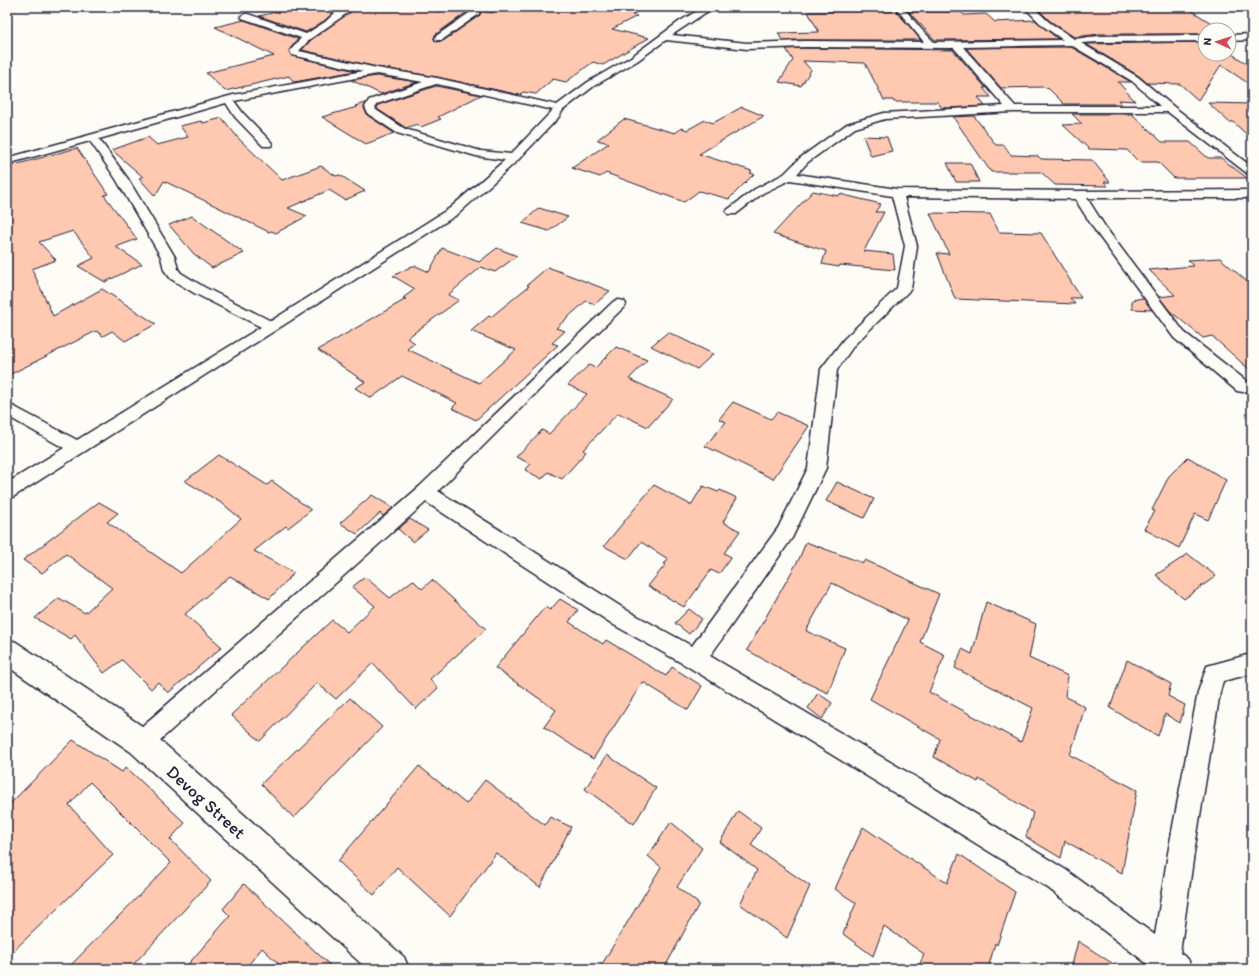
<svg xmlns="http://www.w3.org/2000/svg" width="1259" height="976" font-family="Itim,sans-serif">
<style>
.building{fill:#ffc8b1;stroke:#22223b}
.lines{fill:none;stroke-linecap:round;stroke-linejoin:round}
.street-casing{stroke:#22223b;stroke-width:3}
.secondary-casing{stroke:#22223b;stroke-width:3}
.street{fill:#fdfcf7;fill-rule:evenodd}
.secondary{fill:#fdfcf7;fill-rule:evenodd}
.labels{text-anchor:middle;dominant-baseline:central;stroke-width:3;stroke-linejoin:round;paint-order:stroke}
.near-street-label{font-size:18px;fill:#22223b;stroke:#fdfcf7}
</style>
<rect width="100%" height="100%" fill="#fdfcf7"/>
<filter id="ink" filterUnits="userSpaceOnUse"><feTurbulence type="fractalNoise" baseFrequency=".025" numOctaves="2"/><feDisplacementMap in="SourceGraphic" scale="8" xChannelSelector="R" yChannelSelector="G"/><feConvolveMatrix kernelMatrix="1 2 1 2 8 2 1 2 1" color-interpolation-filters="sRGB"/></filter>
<g filter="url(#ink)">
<g class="building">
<path d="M297 7H342L336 10 324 21 306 32 259 16Z"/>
<path d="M357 7H414L439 12 447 7 471 9 435 35 434 39 436 42 443 41 480 15 481 11 492 13 502 7H645L632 15 637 16 612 29 649 38 603 65 593 62 566 82 553 79 536 94 523 92 520 95 437 77 377 67 302 50 311 40Z"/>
<path d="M1078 7H1186L1222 30H1205V34H1099L1074 37 1050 21 1038 9H1082Z"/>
<path d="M895 11 897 12 921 40H782L778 33 819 32 808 12Z"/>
<path d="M909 12H961L964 15 986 14 995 22 1035 20 1058 39 935 40Z"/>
<path d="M244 20 298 39 289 50 292 56 356 71 294 82 289 76 225 91 206 73 274 56 215 27Z"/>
<path d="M1205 42V54H1229V52L1252 67V86L1221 65 1198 100 1180 84 1147 83 1139 76 1086 44Z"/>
<path d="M1071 47 1131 82H1118L1135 101 1118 100 1122 104H1064L1049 89 1043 87 1001 88 966 48Z"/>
<path d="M805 48 953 50 986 88H983L991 97H978L985 106 947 108 941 107 938 102H894L893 100H884L865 63 803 61 811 70 801 86 779 82 793 60 786 49Z"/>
<path d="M377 76 417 82 381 94 351 80Z"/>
<path d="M436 86 481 95 438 117 441 119 421 127 417 124 406 128 377 109 378 105Z"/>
<path d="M366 103 364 108 367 115 394 133 366 144 322 117 357 107 355 106Z"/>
<path d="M1208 103 1252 104V139L1233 122H1229Z"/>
<path d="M742 107 764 116 699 154 752 171 750 173 754 174 729 199 699 191 684 202 606 173 600 177 572 168 609 143 597 140 624 119 675 133 682 128 687 130 705 120 713 123Z"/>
<path d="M1072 114H1132L1162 142H1190L1208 158H1221L1247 178H1174L1158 162H1139L1127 150 1089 149 1063 125 1082 124Z"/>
<path d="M974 116 996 145H1004L1011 155 1038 156 1041 159 1092 160 1110 182H1104L1108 186 1055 185 1041 172H991L953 117Z"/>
<path d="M222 118 239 139 282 180 321 166 336 176 340 175 365 191 345 200 329 190 288 208 307 216 276 233 271 231 269 232 164 181 155 196 139 178 143 177 112 150 148 137 157 145 188 137 180 126 201 121 203 123Z"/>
<path d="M863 136 887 137 892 151 871 156Z"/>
<path d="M77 148 108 194 104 195 137 239 116 247 142 264 105 282 78 266 94 258 73 231 39 242 56 260 32 269 53 316 102 289 156 324 125 341 112 331 103 336 96 331 7 376V167Z"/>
<path d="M947 163H970L979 182H956Z"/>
<path d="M813 191 838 196 840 194 881 204 875 212H884L864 251 893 254 895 270 840 265 839 267 822 264 826 251 773 234Z"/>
<path d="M539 208 568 217 549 231 522 223Z"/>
<path d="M930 213 990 214 999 232 1041 233 1081 298H1070L1075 304 955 299 937 253 949 254Z"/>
<path d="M192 216 244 253 212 268 194 254 169 225Z"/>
<path d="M442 248 479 262 497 248 517 256 495 272 481 267 448 295 459 300 407 338 415 343 407 349 479 383 516 350 471 331 489 316 491 317 529 286 527 285 548 267 610 291 595 304 586 301 556 328 565 331 552 343 558 345 476 420 452 408 457 403 402 376 371 398 355 388 365 382 318 350 406 299 403 298 415 289 393 276 412 266H416L429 272Z"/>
<path d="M1220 258 1252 286V372L1212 336 1203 338 1170 311 1159 297 1175 295 1149 270 1193 266 1188 260Z"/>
<path d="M1143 298 1152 310 1132 309V300Z"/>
<path d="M668 332 713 354 697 369 651 346Z"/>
<path d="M616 347 647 360 629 379 673 399 648 427 618 413 583 450 586 452 562 479 548 472 542 479 525 470 531 464 516 457 542 430 549 434 587 394 568 385 589 365 595 368Z"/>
<path d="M733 402 771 419 777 412 809 426 773 479 705 446 726 422 719 419Z"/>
<path d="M219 455 267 485 272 481 311 510 288 528 286 526 254 551 294 573 269 599 230 576 185 614 222 647 168 693 158 682 151 689 122 660 104 673 75 635 71 639 35 618 59 598 85 613 112 588 66 554 42 573 23 560 99 502 118 513 107 522 181 573 241 519 223 504 185 481Z"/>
<path d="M1188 457 1226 480 1208 520 1195 514 1179 548 1144 529 1155 511 1152 510 1169 476Z"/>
<path d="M837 482 874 499 864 518 826 501Z"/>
<path d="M654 485 691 505 703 486 718 492 720 490 737 498 723 522 740 531 724 553 731 557 719 574 711 570 684 607 648 586 666 564H664L668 559 641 542 628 559 604 546Z"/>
<path d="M372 495 393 508 383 516 380 513 357 534 340 523Z"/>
<path d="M410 519 428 530 413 542 398 529Z"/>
<path d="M806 542 863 563 865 560 939 594 920 642 945 655 929 692 1021 742 1033 708 955 668 962 649 972 654 986 602 1036 624 1029 658 1068 676 1065 696 1085 707 1070 755 1137 790 1122 873 1065 841 1061 858 1026 837 1033 813 979 779 978 782 934 757 940 739 870 699 908 620 832 583 806 631 845 648 828 693 796 678 747 650 799 559Z"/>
<path d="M1188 554 1216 576 1184 599 1156 575Z"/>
<path d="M365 577 390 598 413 580 422 589 432 580 486 629 430 679 438 688 416 709 373 663 336 699 317 683 260 741 231 715 332 620 347 632 375 606 352 587Z"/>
<path d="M560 599 578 610 569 622 603 644 606 640 666 676 672 667 702 686 688 710 643 682 593 759 544 727 556 710 495 668 545 607 550 610Z"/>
<path d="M689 609 702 619 689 634 675 623Z"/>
<path d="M1127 660 1171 684 1168 696 1185 705 1180 723 1165 714 1158 736 1110 708Z"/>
<path d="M818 693 832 703 822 719 808 708Z"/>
<path d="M350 698 382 727 294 818 261 784Z"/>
<path d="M73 740 122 772 126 767 185 823 170 839 211 881 129 969H67L171 863 90 782 69 805 113 855 7 957V807Z"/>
<path d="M607 755 656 788 634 824 585 789Z"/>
<path d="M419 766 466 804 485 780 545 825 550 817 571 827 540 887 496 853 450 916 397 867 374 895 338 861Z"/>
<path d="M738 811 761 828 751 845 810 886 787 938 740 904 757 870 720 842Z"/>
<path d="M671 822 702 848 677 887 699 904 664 969H599L661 867 648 856Z"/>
<path d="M863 827 947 883 959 854 1015 892 997 945 995 943 988 969H918L924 954 884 926 873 956 843 934 856 903 835 889Z"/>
<path d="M244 884 334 969H284L262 948 245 969H184L230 916 223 909Z"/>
<path d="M1078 941 1121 969H1071Z"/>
</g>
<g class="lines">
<g class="street-casing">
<g id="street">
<path d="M346 7H356L310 39 299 51 377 68 437 78 557 105 588 82 631 57 680 21 704 7H714L672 35 747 43 805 41 924 42 895 7H903L921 29 934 42 1063 40 1043 26 1024 7H1033L1049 22 1074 39 1099 36 1205 35V41L1099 42 1081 43 1138 77 1174 107 1252 167V175L1248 174 1168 112H1012L885 119 855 128 808 162 797 174 897 189 1078 191 1252 190V198H1087L1106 228 1184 332 1249 383 1251 387 1249 391 1243 392 1237 391 1174 338 1096 232 1075 199 904 197 917 246 911 289 854 345 837 370 826 468 792 538 710 656 919 779 1066 870 1155 935 1168 853 1198 692 1207 666 1247 655 1252 656V676L1247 675 1223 681 1220 692 1194 853 1180 953 1188 959 1192 969H1150V966L1048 888 901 797 687 666 614 625 426 502 149 750 141 754 133 750 129 742 133 734 419 487 614 301 619 300 624 301 626 304 624 307 549 380 438 491 628 611 692 646 778 528 808 468 821 369 844 339 897 288 905 246 892 196 790 180 763 193 736 214H728L726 211 755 189 784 174 800 158 847 124 884 113 1004 106 954 48 805 47 747 49 666 40 637 61 594 86 563 110 558 118 518 160 458 214 13 497 7 499V483L64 448 7 416V403L77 440 261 327 194 293 171 279 164 270 161 257 116 179 90 141 7 164V158L233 95 363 71 292 55 290 51 301 38 242 18 241 16 245 14H248L306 34 325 22 337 11ZM1071 45 1132 81 1160 106H1015L963 47ZM377 74 423 82 369 100 365 107 368 114 397 133 476 156 505 160 450 208 271 321 204 287 181 273 178 269 175 257 128 179 99 139 226 103 235 117 263 146H271L272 144 271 142 243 113 234 101ZM436 84H437L553 110 511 154 481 151 405 129 376 110 375 107 377 104Z"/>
<path d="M473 7H481L479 14 442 40H436L435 38 436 36 472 11Z"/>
<path d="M1252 34V40L1229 41V35Z"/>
</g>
</g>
<g class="secondary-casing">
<path id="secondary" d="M7 639 16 642 151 732 404 957 409 969H367L131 752 7 666Z"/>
</g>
<use href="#street" class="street"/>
<use href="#secondary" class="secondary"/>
</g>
</g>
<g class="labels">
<g class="near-street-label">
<text transform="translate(206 802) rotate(42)">Devog Street</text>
</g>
</g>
<rect width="1259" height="976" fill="none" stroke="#fdfcf7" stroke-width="24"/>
<rect x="12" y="12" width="1235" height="952" fill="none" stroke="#22223b" stroke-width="1.5" filter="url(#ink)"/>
<g transform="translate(1217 42) rotate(273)"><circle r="19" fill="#fdfcf7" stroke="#a5a5ac"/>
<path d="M0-3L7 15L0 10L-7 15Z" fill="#d1495b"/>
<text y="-6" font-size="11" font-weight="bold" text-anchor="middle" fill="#22223b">N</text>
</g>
</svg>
